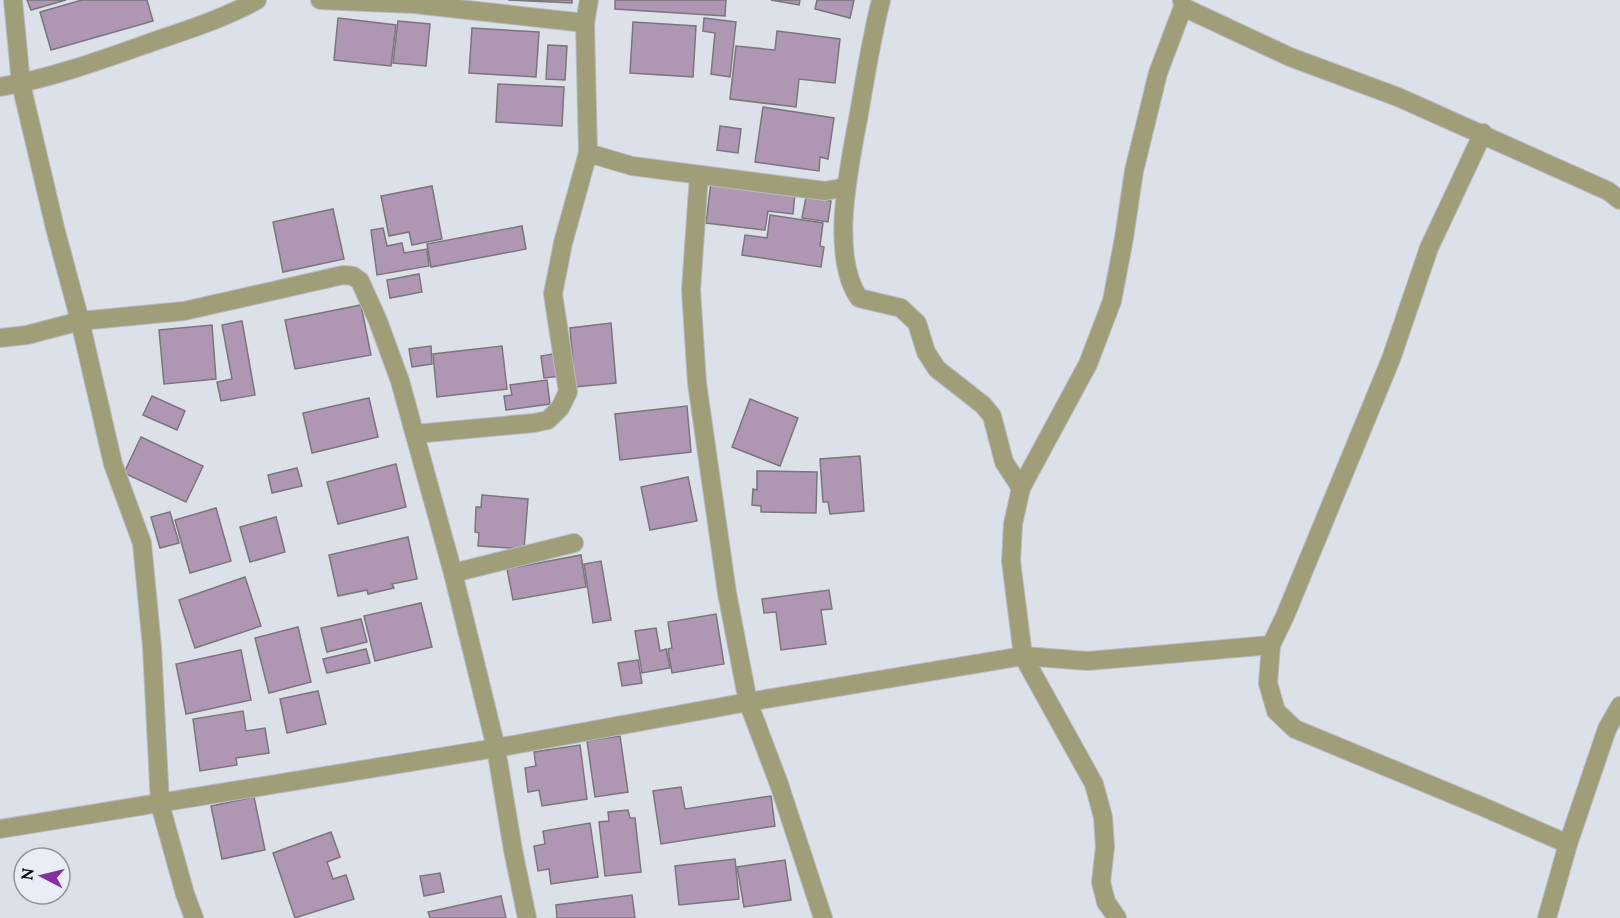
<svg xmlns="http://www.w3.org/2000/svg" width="1620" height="918" font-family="Lora,serif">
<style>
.building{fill:#af97b4;stroke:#7b757c;stroke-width:1.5}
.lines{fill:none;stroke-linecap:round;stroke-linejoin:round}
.street-casing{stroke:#b6bbc2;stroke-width:20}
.street{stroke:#a09d79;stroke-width:18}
</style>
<rect width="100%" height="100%" fill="#dbe0e9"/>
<g class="building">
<path d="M27 0H66L31 10Z"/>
<path d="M82 0H147L153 21 51 50 40 12Z"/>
<path d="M508 0H572V3Z"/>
<path d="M615 0H726L725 16 615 9Z"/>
<path d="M771 0H800L799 5Z"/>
<path d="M817 0H854L850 18 815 9Z"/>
<path d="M338 18 396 25 391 66 334 60Z"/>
<path d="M704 18 736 22 730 77 711 74 715 33 703 31Z"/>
<path d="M398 21 430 24 426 66 393 63Z"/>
<path d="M633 22 696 26 693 77 630 73Z"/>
<path d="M472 28 539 32 536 77 469 73Z"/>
<path d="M777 31 840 39 835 83 799 79 796 107 730 99 736 46 775 50Z"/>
<path d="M548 45 567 46 565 80 546 79Z"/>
<path d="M498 84 564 87 562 126 496 122Z"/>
<path d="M763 107 834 118 828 159 820 157 819 171 755 162Z"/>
<path d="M720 126 741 129 738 153 717 150Z"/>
<path d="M711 182 795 193 793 214 768 211 765 230 706 223Z"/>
<path d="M432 186 442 239 412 245 409 232 389 236 381 196Z"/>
<path d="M806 197 831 201 828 222 802 218Z"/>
<path d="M333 209 344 259 283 272 273 222Z"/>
<path d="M770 215 823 223 820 246 824 247 821 267 742 255 745 235 767 238Z"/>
<path d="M522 226 526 249 431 267 427 244Z"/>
<path d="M383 228 387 246 402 243 404 253 427 249 429 266 377 275 371 230Z"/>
<path d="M419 274 422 292 390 298 387 280Z"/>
<path d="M361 305 371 355 295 369 285 320Z"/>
<path d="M242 321 255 395 221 401 217 382 232 379 222 325Z"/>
<path d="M611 323 616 383 575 387 570 328Z"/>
<path d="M212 325 216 379 164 384 159 330Z"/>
<path d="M431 346 432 364 412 367 409 349Z"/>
<path d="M502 346 507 389 437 397 433 354Z"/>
<path d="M558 353 561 376 544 378 541 356Z"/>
<path d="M547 380 550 404 506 410 504 396 512 395 510 385Z"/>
<path d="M152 396 185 411 177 430 143 415Z"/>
<path d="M369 398 378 437 312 453 303 413Z"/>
<path d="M750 399 798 418 780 466 732 447Z"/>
<path d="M687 406 691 452 620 460 615 414Z"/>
<path d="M141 437 203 466 186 502 124 473Z"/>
<path d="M860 456 864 511 830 514 828 502H823L820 459Z"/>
<path d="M396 464 406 507 338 524 327 482Z"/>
<path d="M297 468 302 486 272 493 268 475Z"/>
<path d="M757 471 817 472 816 513 761 512V506L752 505 753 489 757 490Z"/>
<path d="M688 477 697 521 650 530 641 487Z"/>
<path d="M482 495 528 499 524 549 478 546 479 533 475 532 476 507H481Z"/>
<path d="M216 508 231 561 190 573 175 520Z"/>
<path d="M170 512 179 543 160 548 151 517Z"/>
<path d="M276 517 285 552 250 562 240 527Z"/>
<path d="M408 537 417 579 392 584 394 588 368 594 367 590 338 596 329 555Z"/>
<path d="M581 555 586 587 513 600 507 569Z"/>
<path d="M601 561 611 620 593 623 584 564Z"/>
<path d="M245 577 261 626 195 648 179 600Z"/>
<path d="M829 590 832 609 821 610 826 644 781 650 776 612 764 613 762 599Z"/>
<path d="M421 603 432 647 375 661 364 616Z"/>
<path d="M716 614 724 664 672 673 668 649 672 648 668 622Z"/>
<path d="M361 619 367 642 327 652 321 628Z"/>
<path d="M298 627 311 682 269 693 255 638Z"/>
<path d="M656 628 660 651 666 649 670 668 642 673 635 631Z"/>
<path d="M366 649 370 663 327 673 323 659Z"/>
<path d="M241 650 251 700 186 714 176 664Z"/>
<path d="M638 660 642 683 622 686 618 663Z"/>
<path d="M318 691 326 724 287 733 280 699Z"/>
<path d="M243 711 246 731 265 728 269 753 236 758 237 765 200 771 193 719Z"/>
<path d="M620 736 628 792 595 797 587 741Z"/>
<path d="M580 745 587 799 542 806 539 790 528 792 525 768 536 766 534 752Z"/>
<path d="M681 787 685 809 771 796 775 826 661 844 653 791Z"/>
<path d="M254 797 265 850 222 859 211 806Z"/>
<path d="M628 810 630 818H635L641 872 605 876 599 822 609 821 608 812Z"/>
<path d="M590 823 598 877 551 884 549 869 538 871 534 846 545 844 543 831Z"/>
<path d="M331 832 340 857 327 862 333 879 346 875 354 899 295 918 273 853Z"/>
<path d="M735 859 739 899 679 905 675 866Z"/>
<path d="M785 860 791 900 744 907 737 867Z"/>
<path d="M440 873 444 892 424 896 420 876Z"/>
<path d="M632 895 635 918H557L556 905Z"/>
<path d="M501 896 506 918H430L428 912Z"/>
</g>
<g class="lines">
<g class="street-casing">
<g id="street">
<path d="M13 0 21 84 55 228 80 321 113 464 142 543 152 647 160 804 185 894 194 918"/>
<path d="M320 0 414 4 585 23"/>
<path d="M589 0 585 23 588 153 632 166 825 191 846 187"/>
<path d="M881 0C872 36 866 72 860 108 851 159 828 253 859 298L901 308 917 323 926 352 937 369 983 405 992 416 1004 462 1021 488"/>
<path d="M1182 0 1183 7 1290 57 1398 97 1608 191 1620 200"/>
<path d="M0 87C53 78 104 59 155 41 190 29 225 18 257 0"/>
<path d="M1483 133 1429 248 1391 359 1285 616 1271 645 1268 683 1276 711 1295 729 1481 806 1568 844"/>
<path d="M699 175 691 290 697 383 727 593 748 702 779 784 823 918"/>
<path d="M0 338 27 335 80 321 184 311 343 275 353 276 360 281 378 321 400 381 453 573 496 748 513 850 527 918"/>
<path d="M415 434 534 423 548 420 560 408 568 392 553 294 563 243 588 153"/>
<path d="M453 573 574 543"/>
<path d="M0 829 496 748 748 702 1023 656 1088 661 1271 645"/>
<path d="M1117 918 1106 902 1101 882 1105 847 1103 817 1094 784 1023 656 1011 561 1013 524 1021 488 1088 364 1112 301 1124 238 1134 171 1158 73 1183 7"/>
<path d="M1547 918 1568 844 1607 729 1620 706"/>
</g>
</g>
<use href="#street" class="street"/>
</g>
<g transform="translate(42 876) rotate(277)"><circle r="28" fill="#e8edf6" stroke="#91959b" stroke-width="1.5"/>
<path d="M0-4.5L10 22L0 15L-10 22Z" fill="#84319f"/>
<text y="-9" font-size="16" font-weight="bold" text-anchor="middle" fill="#0e1012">N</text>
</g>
</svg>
